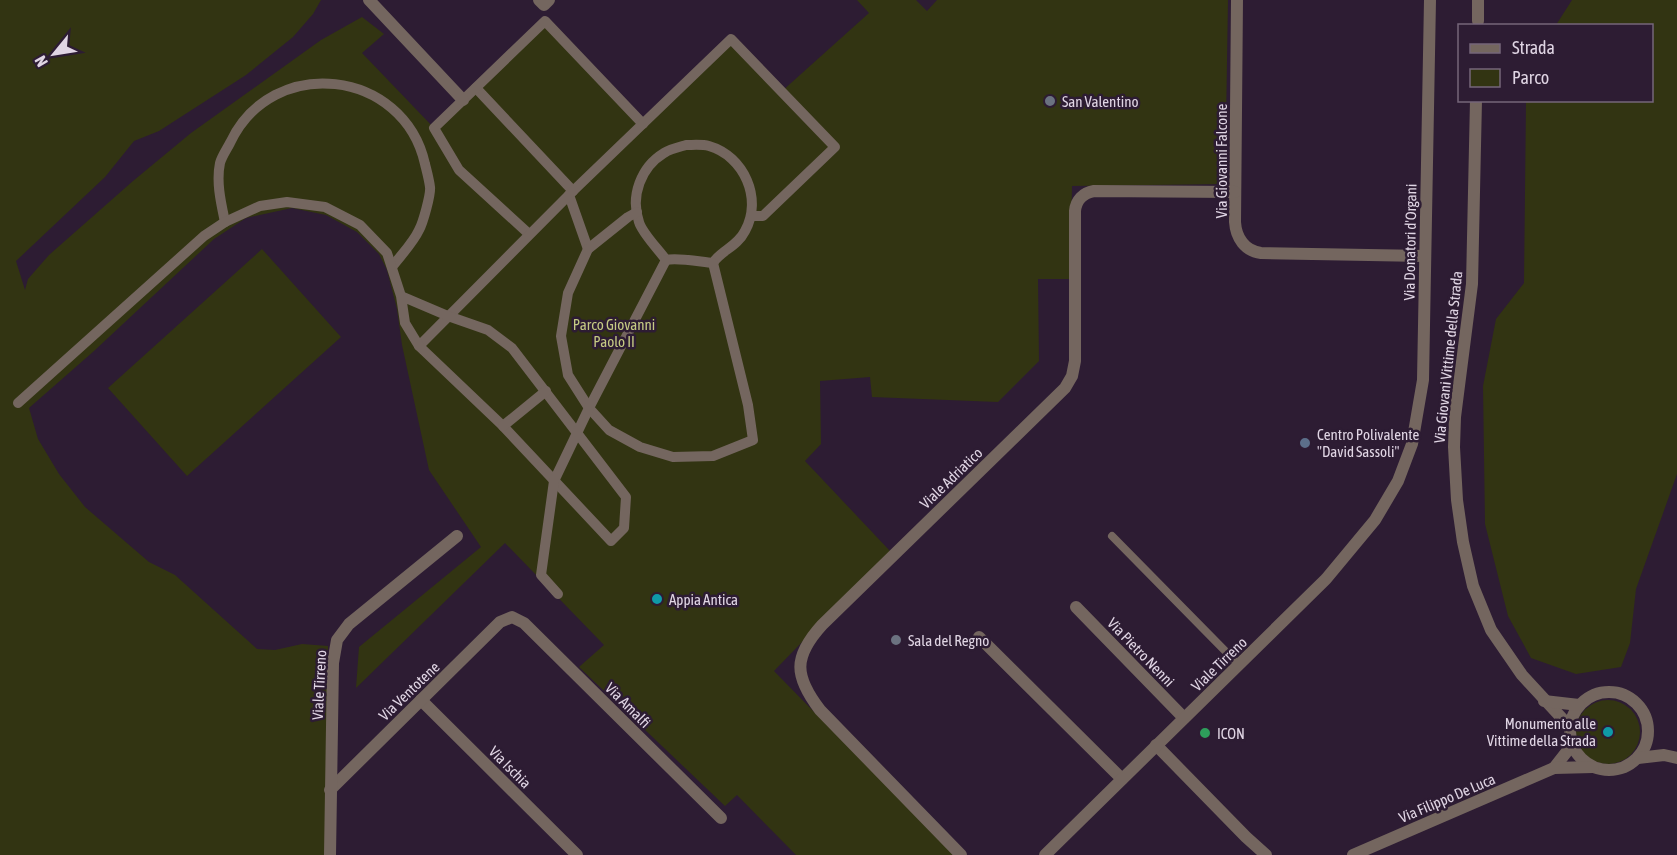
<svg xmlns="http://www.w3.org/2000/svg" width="1677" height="855" font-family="'Asap Condensed',sans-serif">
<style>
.green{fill:#323412}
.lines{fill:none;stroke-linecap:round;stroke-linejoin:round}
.service{stroke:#74665f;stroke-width:8}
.pedestrian{stroke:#74665f;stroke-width:10}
.minor{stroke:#74665f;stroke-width:12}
.worship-dot{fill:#6b7280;stroke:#2d1c33;stroke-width:2}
.service-dot{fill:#5c6f8a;stroke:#2d1c33;stroke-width:2}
.culture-dot{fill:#0f9aa8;stroke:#2d1c33;stroke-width:2}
.leisure-dot{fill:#2e9e5b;stroke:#2d1c33;stroke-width:2}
.labels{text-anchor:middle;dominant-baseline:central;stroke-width:5;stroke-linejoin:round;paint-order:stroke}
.poi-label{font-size:15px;fill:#e0d5e4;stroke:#2d1c33;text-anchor:start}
.street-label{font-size:15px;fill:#e0d5e4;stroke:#2d1c33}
.park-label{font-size:15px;fill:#c5ca83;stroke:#2d1c33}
</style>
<rect width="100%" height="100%" fill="#2d1c33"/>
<g class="green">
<path d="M0 0H321L313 14 293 37 246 75 159 131 134 141 105 177 16 261 25 290 28 279 49 255 133 181 191 133 321 40 362 17 384 34 362 53 434 128 545 21 643 124 731 39 781 92 869 13 857 0H916L927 11 937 0H1228L1225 184 1072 186 1070 279H1038L1039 361 998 402 872 397 870 377 820 381 821 444 805 461 890 551 774 671 954 855H796L737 795 725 806 579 667 604 645 505 543 356 688 359 647 481 547 429 470 402 345 397 309 387 270 379 254 357 232 326 215 292 208 246 218 214 239 94 351 29 408 38 439 59 474 85 507 149 562 175 575 257 649 275 650 302 644 328 646 326 855H0Z"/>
<path d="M1572 0H1677V474L1636 589 1630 643 1621 667 1576 674 1531 658 1508 616 1485 524 1483 386 1496 319 1524 283 1526 101 1652 100V26L1556 25Z"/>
<path d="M262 249 341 337 187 476 108 388Z"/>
<circle cx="1608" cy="732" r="32"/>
</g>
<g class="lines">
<path class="service" d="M1112 536 1239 665"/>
<g class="pedestrian">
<path d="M476 88 573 191"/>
<path d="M686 145C693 145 702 144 709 146 744 156 763 199 745 231 737 247 720 251 713 263 701 262 677 257 666 260 659 250 642 233 639 222 630 196 641 167 664 153 670 149 679 147 686 145Z"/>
<path d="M569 195 588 249"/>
<path d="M637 212 628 217 588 249 568 293 561 336 568 375 589 408 609 430 640 447 673 457 713 456 753 440 748 405 713 263"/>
<path d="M225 222C221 203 216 182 220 163 222 156 227 149 230 143 272 53 404 69 425 164 427 172 429 179 430 187 431 194 423 223 419 230 413 243 401 255 392 267"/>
<path d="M529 234 459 170 434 128 545 21 643 124"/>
<path d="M419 346 573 191 731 39 835 147 763 216H751"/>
<path d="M18 403 204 236 225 222 260 206 287 202 325 207 360 225 387 253 401 296 405 323 419 346 503 426 611 541 624 528 626 497 512 348 488 330 448 316 401 296"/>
<path d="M503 426 546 391"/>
<path d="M558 594 541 575 554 481 589 408 666 260"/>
</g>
<g class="minor">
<path d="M369 0 463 100"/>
<path d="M539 0 544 5 549 0"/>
<path d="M1237 0 1235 222C1236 238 1245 251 1261 253L1425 256"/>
<path d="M1478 0V21"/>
<path d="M1476 100 1472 284 1455 417 1454 447 1457 500 1463 542 1473 586 1491 630 1522 675 1570 727"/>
<path d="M1076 607 1184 718"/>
<path d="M979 637 1122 779"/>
<circle cx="1609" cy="731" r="39"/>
<path d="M421 700 577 855"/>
<path d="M1544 701 1579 705"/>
<path d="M1156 745 1246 837 1266 855"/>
<path d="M1638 758 1664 755 1677 758"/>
<path d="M1554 768 1572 745"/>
<path d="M330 790 500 622 512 617 524 623 721 818"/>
<path d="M330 855 333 663 337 640 349 624 457 536"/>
<path d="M961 855 820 710C794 676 793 657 822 625L1065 388 1072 376 1075 361V211C1076 200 1083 193 1094 191L1235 192"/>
<path d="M1045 855 1326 579 1375 520 1398 481 1412 444 1423 380 1430 0"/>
<path d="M1353 855 1554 768 1593 767"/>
</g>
</g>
<g class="worship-dot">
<circle cx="1050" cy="101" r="6"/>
<circle cx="896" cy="640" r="6"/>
</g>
<circle class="service-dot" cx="1305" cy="443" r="6"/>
<g class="culture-dot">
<circle cx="657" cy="599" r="6"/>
<circle cx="1608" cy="732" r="6"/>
</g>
<circle class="leisure-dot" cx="1205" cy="733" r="6"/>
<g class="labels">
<g class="poi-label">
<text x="1062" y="101">San Valentino</text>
<text x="1317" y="434">Centro Polivalente<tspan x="1317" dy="17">"David Sassoli"</tspan></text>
<text x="669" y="599">Appia Antica</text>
<text x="908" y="640">Sala del Regno</text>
<text x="1596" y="723" text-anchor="end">Monumento alle<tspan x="1596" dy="17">Vittime della Strada</tspan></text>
<text x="1217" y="733">ICON</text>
</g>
<g class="street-label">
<text transform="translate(1221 161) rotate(-90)">Via Giovanni Falcone</text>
<text transform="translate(1410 242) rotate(-89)">Via Donatori d'Organi</text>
<text transform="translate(1448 357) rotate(-84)">Via Giovani Vittime della Strada</text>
<text transform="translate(951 478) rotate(-44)">Viale Adriatico</text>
<text transform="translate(1141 652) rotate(46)">Via Pietro Nenni</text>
<text transform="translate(1219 664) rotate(-44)">Viale Tirreno</text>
<text transform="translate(319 685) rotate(-87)">Viale Tirreno</text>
<text transform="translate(409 691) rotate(-44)">Via Ventotene</text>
<text transform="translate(628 705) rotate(45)">Via Amalfi</text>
<text transform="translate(510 767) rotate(45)">Via Ischia</text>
<text transform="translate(1447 798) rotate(-23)">Via Filippo De Luca</text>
</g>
<g class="park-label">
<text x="614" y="324">Parco Giovanni<tspan x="614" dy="17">Paolo II</tspan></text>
</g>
</g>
<rect x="1458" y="24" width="195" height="78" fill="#2d1c33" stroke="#75667a" stroke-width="1.5"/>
<rect x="1470" y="44" width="30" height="9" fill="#74665f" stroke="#75667a" stroke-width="1.5"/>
<text x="1512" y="54" font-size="18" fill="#e0d5e4">Strada</text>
<rect x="1470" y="69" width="30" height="18" fill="#323412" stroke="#75667a" stroke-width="1.5"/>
<text x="1512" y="84" font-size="18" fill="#e0d5e4">Parco</text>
<g transform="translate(54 54) rotate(240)" stroke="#2d1c33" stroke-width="4.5" paint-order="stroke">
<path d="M0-4.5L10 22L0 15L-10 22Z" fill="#e0d5e4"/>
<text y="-9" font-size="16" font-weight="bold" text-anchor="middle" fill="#e0d5e4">N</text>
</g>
</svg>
